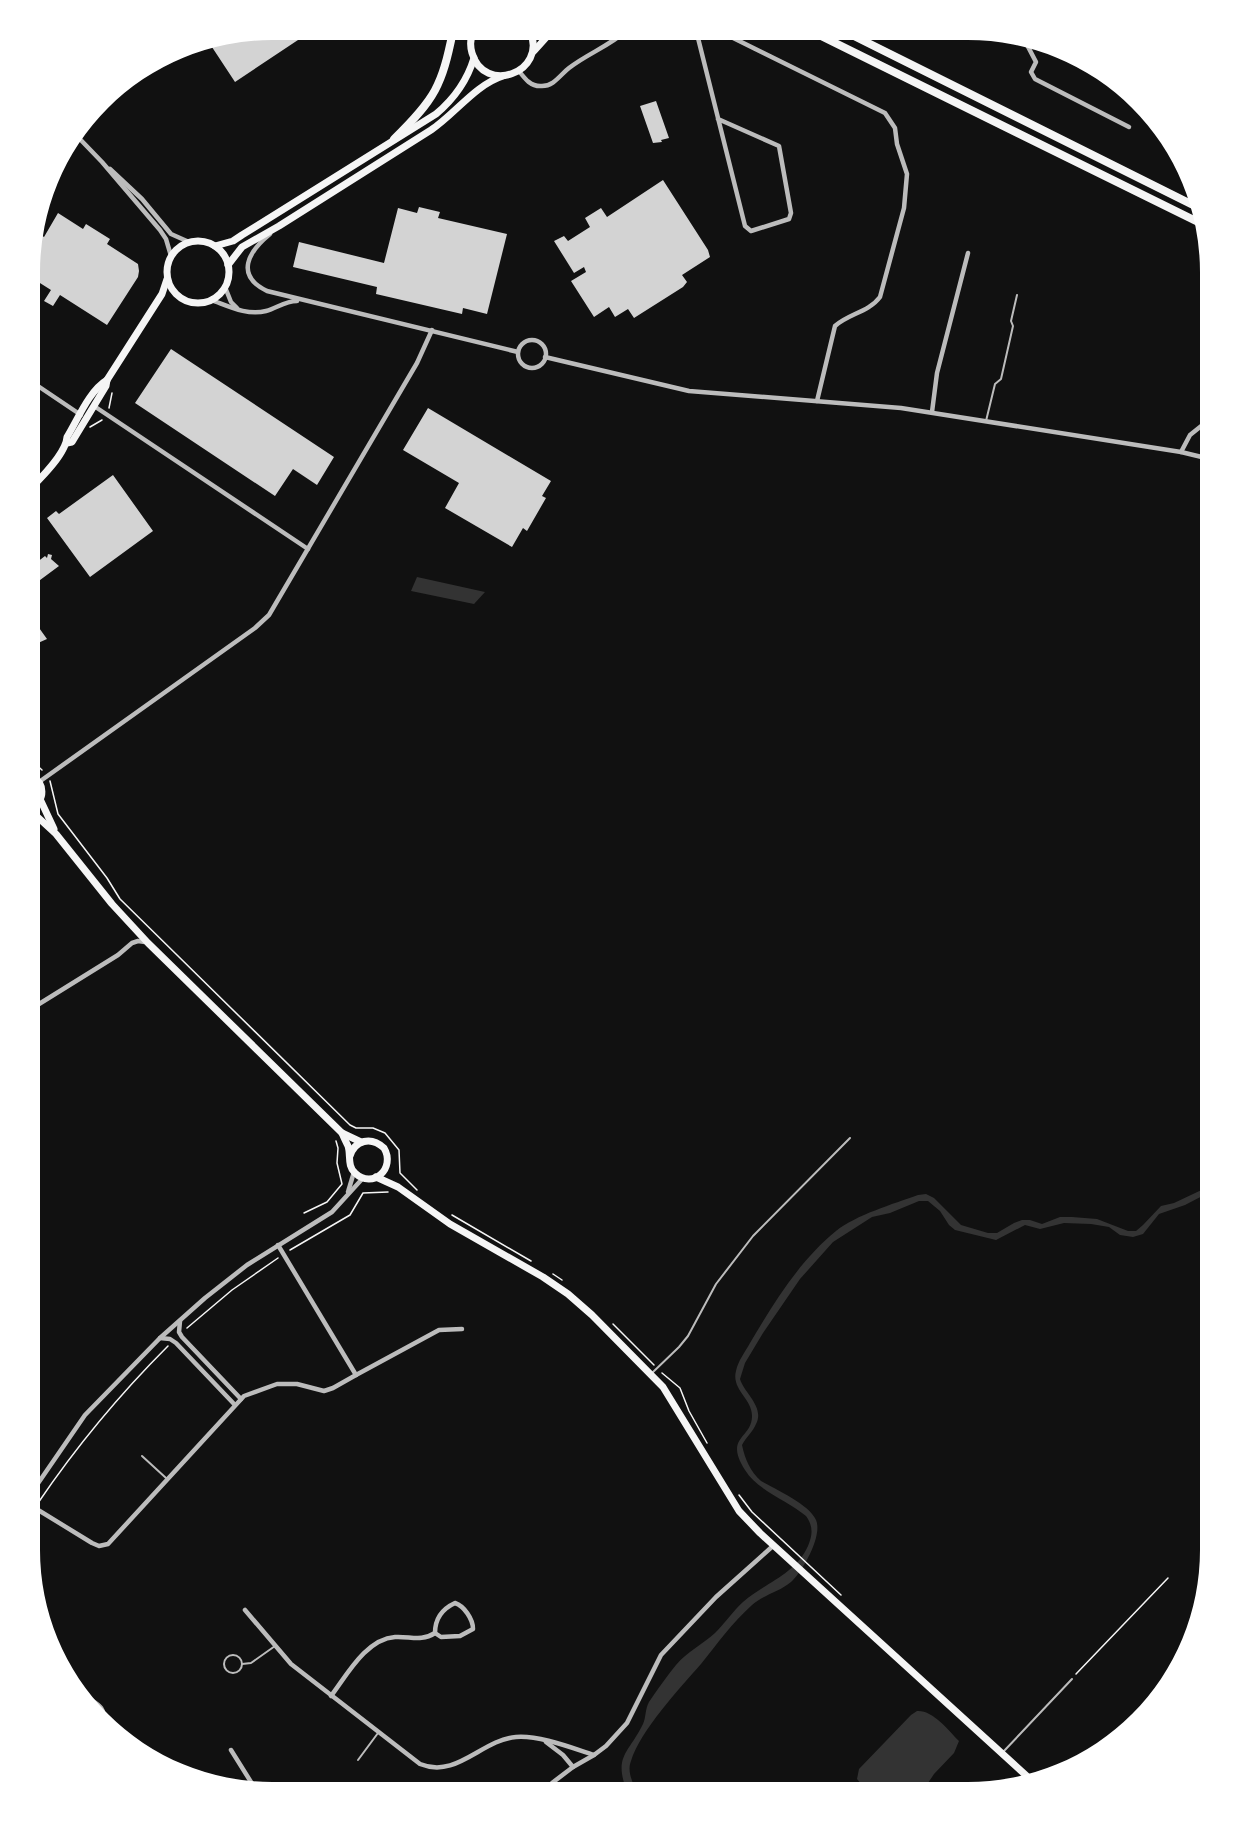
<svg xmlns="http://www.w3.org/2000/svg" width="1240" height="1822" font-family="'Zilla Slab',serif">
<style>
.water{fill:#333}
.building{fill:#d3d3d3}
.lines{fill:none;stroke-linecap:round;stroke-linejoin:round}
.path{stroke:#f5f5f5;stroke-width:1.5}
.service{stroke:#bcbcbc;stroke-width:2}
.minor{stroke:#bcbcbc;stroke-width:4.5}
.secondary{stroke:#f5f5f5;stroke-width:7}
.trunk{stroke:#f5f5f5;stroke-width:8}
</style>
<rect width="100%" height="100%" fill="#111"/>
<g class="water">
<path d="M417 577 485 592 474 604 411 591Z"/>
<path d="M1210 1186V1192L1185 1205 1159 1214 1143 1234 1133 1237 1120 1235 1109 1227 1091 1224 1064 1223 1040 1229 1025 1225 996 1240 955 1230 949 1225 940 1211 928 1201H919L890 1213 872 1217 833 1242 800 1279 763 1333 745 1363 740 1379C744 1393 765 1407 756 1424 753 1432 746 1437 742 1445 745 1459 750 1471 761 1481 776 1490 809 1504 816 1520 823 1536 802 1572 791 1582 779 1592 763 1595 752 1605 732 1623 717 1644 701 1664 680 1688 640 1731 631 1761 627 1771 632 1782 637 1791H627C613 1756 629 1753 643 1724 646 1718 645 1709 649 1702 657 1690 667 1676 676 1665 687 1652 703 1644 715 1633 725 1623 733 1611 743 1602 766 1582 795 1575 808 1546 813 1534 813 1526 806 1516 787 1500 758 1491 745 1470 724 1437 751 1439 752 1417 753 1399 731 1390 736 1371 738 1361 745 1352 750 1343 773 1304 800 1260 836 1231 856 1215 893 1204 918 1195L926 1194 934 1198 961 1225 988 1233H997L1014 1223 1022 1220H1030L1042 1224 1060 1217H1072L1097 1219 1128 1231H1136L1143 1225 1161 1206 1174 1203Z"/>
<path d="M917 1711C933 1710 948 1730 959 1741L954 1753 934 1774 922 1792H868L857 1779 859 1769 911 1715Z"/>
</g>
<g class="building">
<path d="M272 30H326L313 38 298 40 235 82 208 41Z"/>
<path d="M656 101 669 138 661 140 662 142 653 143 640 106Z"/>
<path d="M663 180 708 250 710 257 682 275 687 282 683 287 634 318 628 309 615 317 609 307 594 317 571 281 586 272 584 267 574 273 554 241 564 236 568 241 590 227 585 218 601 208 607 217Z"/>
<path d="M419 207 440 212 438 218 507 234 487 314 463 308 462 314 376 294 377 287 293 267 299 242 384 263 398 208 417 213Z"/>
<path d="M58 213 83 229 86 224 110 239 107 244 138 264 139 271 138 277 107 325 60 295 53 306 44 301 51 290 32 278V256L41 241 40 240 32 252V240L35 231 44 237Z"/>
<path d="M171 349 334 457 317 485 293 469 275 496 135 403Z"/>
<path d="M428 408 551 481 542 496 546 498 527 531 523 528 512 547 445 508 459 483 403 450Z"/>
<path d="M113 475 153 531 90 577 47 518 56 511 59 514Z"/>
<path d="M48 554 52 555 51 559 59 566 32 586V566L45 556 47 558Z"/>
<path d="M32 618 47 639 38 643 37 647 35 648 32 646 33 643 31 644Z"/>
</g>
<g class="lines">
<g class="path">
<path d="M109 408 112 393"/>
<path d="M90 427 102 420"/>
<path d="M31 760 42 770"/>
<path d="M50 781 58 814 107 878 120 899 350 1125 356 1128H373L385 1133 399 1150 400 1173 417 1190"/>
<path d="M304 1213 327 1202 342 1184 337 1163 338 1148 336 1141"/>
<path d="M452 1215 531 1261"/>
<path d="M290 1250 350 1215 363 1193 388 1192"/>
<path d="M553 1274 562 1280"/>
<path d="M613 1324 654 1365"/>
<path d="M187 1328 232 1290 278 1258"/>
<path d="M662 1373 680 1388 689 1411 707 1443"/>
<path d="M739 1495 752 1512 841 1595"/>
<path d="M38 1503C78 1444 118 1396 168 1346"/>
<path d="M1076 1674 1168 1578"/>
</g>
<g class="service">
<path d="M986 421 995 384 1001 379 1013 326 1011 321 1017 295"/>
<path d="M651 1374 679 1347 688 1336 716 1284 753 1236 850 1138"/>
<path d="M142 1456 166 1478"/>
<circle cx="233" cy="1664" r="9"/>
<path d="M242 1664 251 1663 275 1646"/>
<path d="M1004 1751 1072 1679"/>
<path d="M358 1760 378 1733"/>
</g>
<g class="minor">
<path d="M699 31 697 34 745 226 751 231 789 219 791 213 779 146 718 119"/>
<path d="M719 31 885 113 895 128 897 144 907 174 904 208 880 297C869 312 848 314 835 326L817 401"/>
<path d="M1024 39 1036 62 1031 72 1035 79 1129 127"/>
<path d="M519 71C525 79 531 87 542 86 554 86 560 75 569 68 587 54 609 46 626 31"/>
<path d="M76 135 102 162 160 230 166 239 171 256"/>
<path d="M110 169 142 199 171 234 189 242"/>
<path d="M270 234C249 251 234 275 267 291L518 352"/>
<path d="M225 287 231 302 237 308"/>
<path d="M211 300C228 306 247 316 266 311 277 308 285 301 297 301"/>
<circle cx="532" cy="354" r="14"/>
<path d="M545 357 689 391 901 408 1181 452 1210 459"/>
<path d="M32 382 81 415"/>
<path d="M94 406 308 549"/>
<path d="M932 412 937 373 968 253"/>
<path d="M1181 452 1190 435 1210 419"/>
<path d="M39 782 255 628 269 615 417 363 432 330"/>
<path d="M31 992 37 1004"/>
<path d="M31 1009 118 955 132 943 138 941 145 942"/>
<path d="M348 1192 354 1172"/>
<path d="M180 1321 179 1332 182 1337 241 1399"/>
<path d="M160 1338 170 1339 176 1343 235 1405"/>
<path d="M356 1375 439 1330 462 1329"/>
<path d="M30 1495 85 1415 160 1338 205 1298 247 1265 332 1212 363 1178"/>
<path d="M30 1505 92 1543 99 1546 108 1544 244 1396 277 1384H297L324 1391 333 1388 356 1375 278 1245"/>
<path d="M455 1603C464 1606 473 1619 473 1629L460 1636 441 1637 435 1633C435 1618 442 1609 455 1603Z"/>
<path d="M245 1610 291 1664 420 1764C457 1779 481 1740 516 1737 539 1735 572 1748 594 1755L606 1746 627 1723 661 1655 716 1597 774 1545"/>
<path d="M79 1692 91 1700"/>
<path d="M331 1696C347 1675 366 1639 395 1637 410 1636 421 1642 435 1633"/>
<path d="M88 1706 91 1700C99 1705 106 1709 102 1720"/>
<path d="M546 1742 563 1755 573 1767 552 1783 546 1791"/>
<path d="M231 1750 256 1790"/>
<path d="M573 1767 594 1755"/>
</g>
<g class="secondary">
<path d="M474 31C470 38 470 46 472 53 484 95 548 73 530 31"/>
<path d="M534 51 552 31"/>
<circle cx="198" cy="272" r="31"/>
<path d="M215 246 233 241 242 235 436 114C454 99 467 81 474 58"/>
<path d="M228 265 242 247 279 226 431 130C455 114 475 85 503 76"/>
<path d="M67 443 72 442 106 386 107 380 162 294 167 279"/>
<path d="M32 487C43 476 66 453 67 437 78 419 89 391 107 380"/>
<path d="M40 799 54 829"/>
<path d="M31 807C46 800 45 783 31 776"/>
<path d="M31 811 56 834 112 904 148 943 342 1133 361 1142"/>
<path d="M342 1133C344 1138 346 1142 348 1146 351 1155 347 1166 355 1173 373 1190 396 1168 384 1148 371 1136 355 1140 350 1156"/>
<path d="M376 1177 398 1187 450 1224 543 1277 568 1294 592 1315 663 1387 739 1511 760 1533 1029 1778"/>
</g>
<g class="trunk">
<path d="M813 32 1198 222"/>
<path d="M846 32 1195 206"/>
<path d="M394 139C435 99 442 86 453 31"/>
</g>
</g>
<path d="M0 0H1240V1822H0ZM272 40H968A232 232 0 0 1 1200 272V1550A232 232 0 0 1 968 1782H272A232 232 0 0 1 40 1550V272A232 232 0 0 1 272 40Z" fill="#fff" fill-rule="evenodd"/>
</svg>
